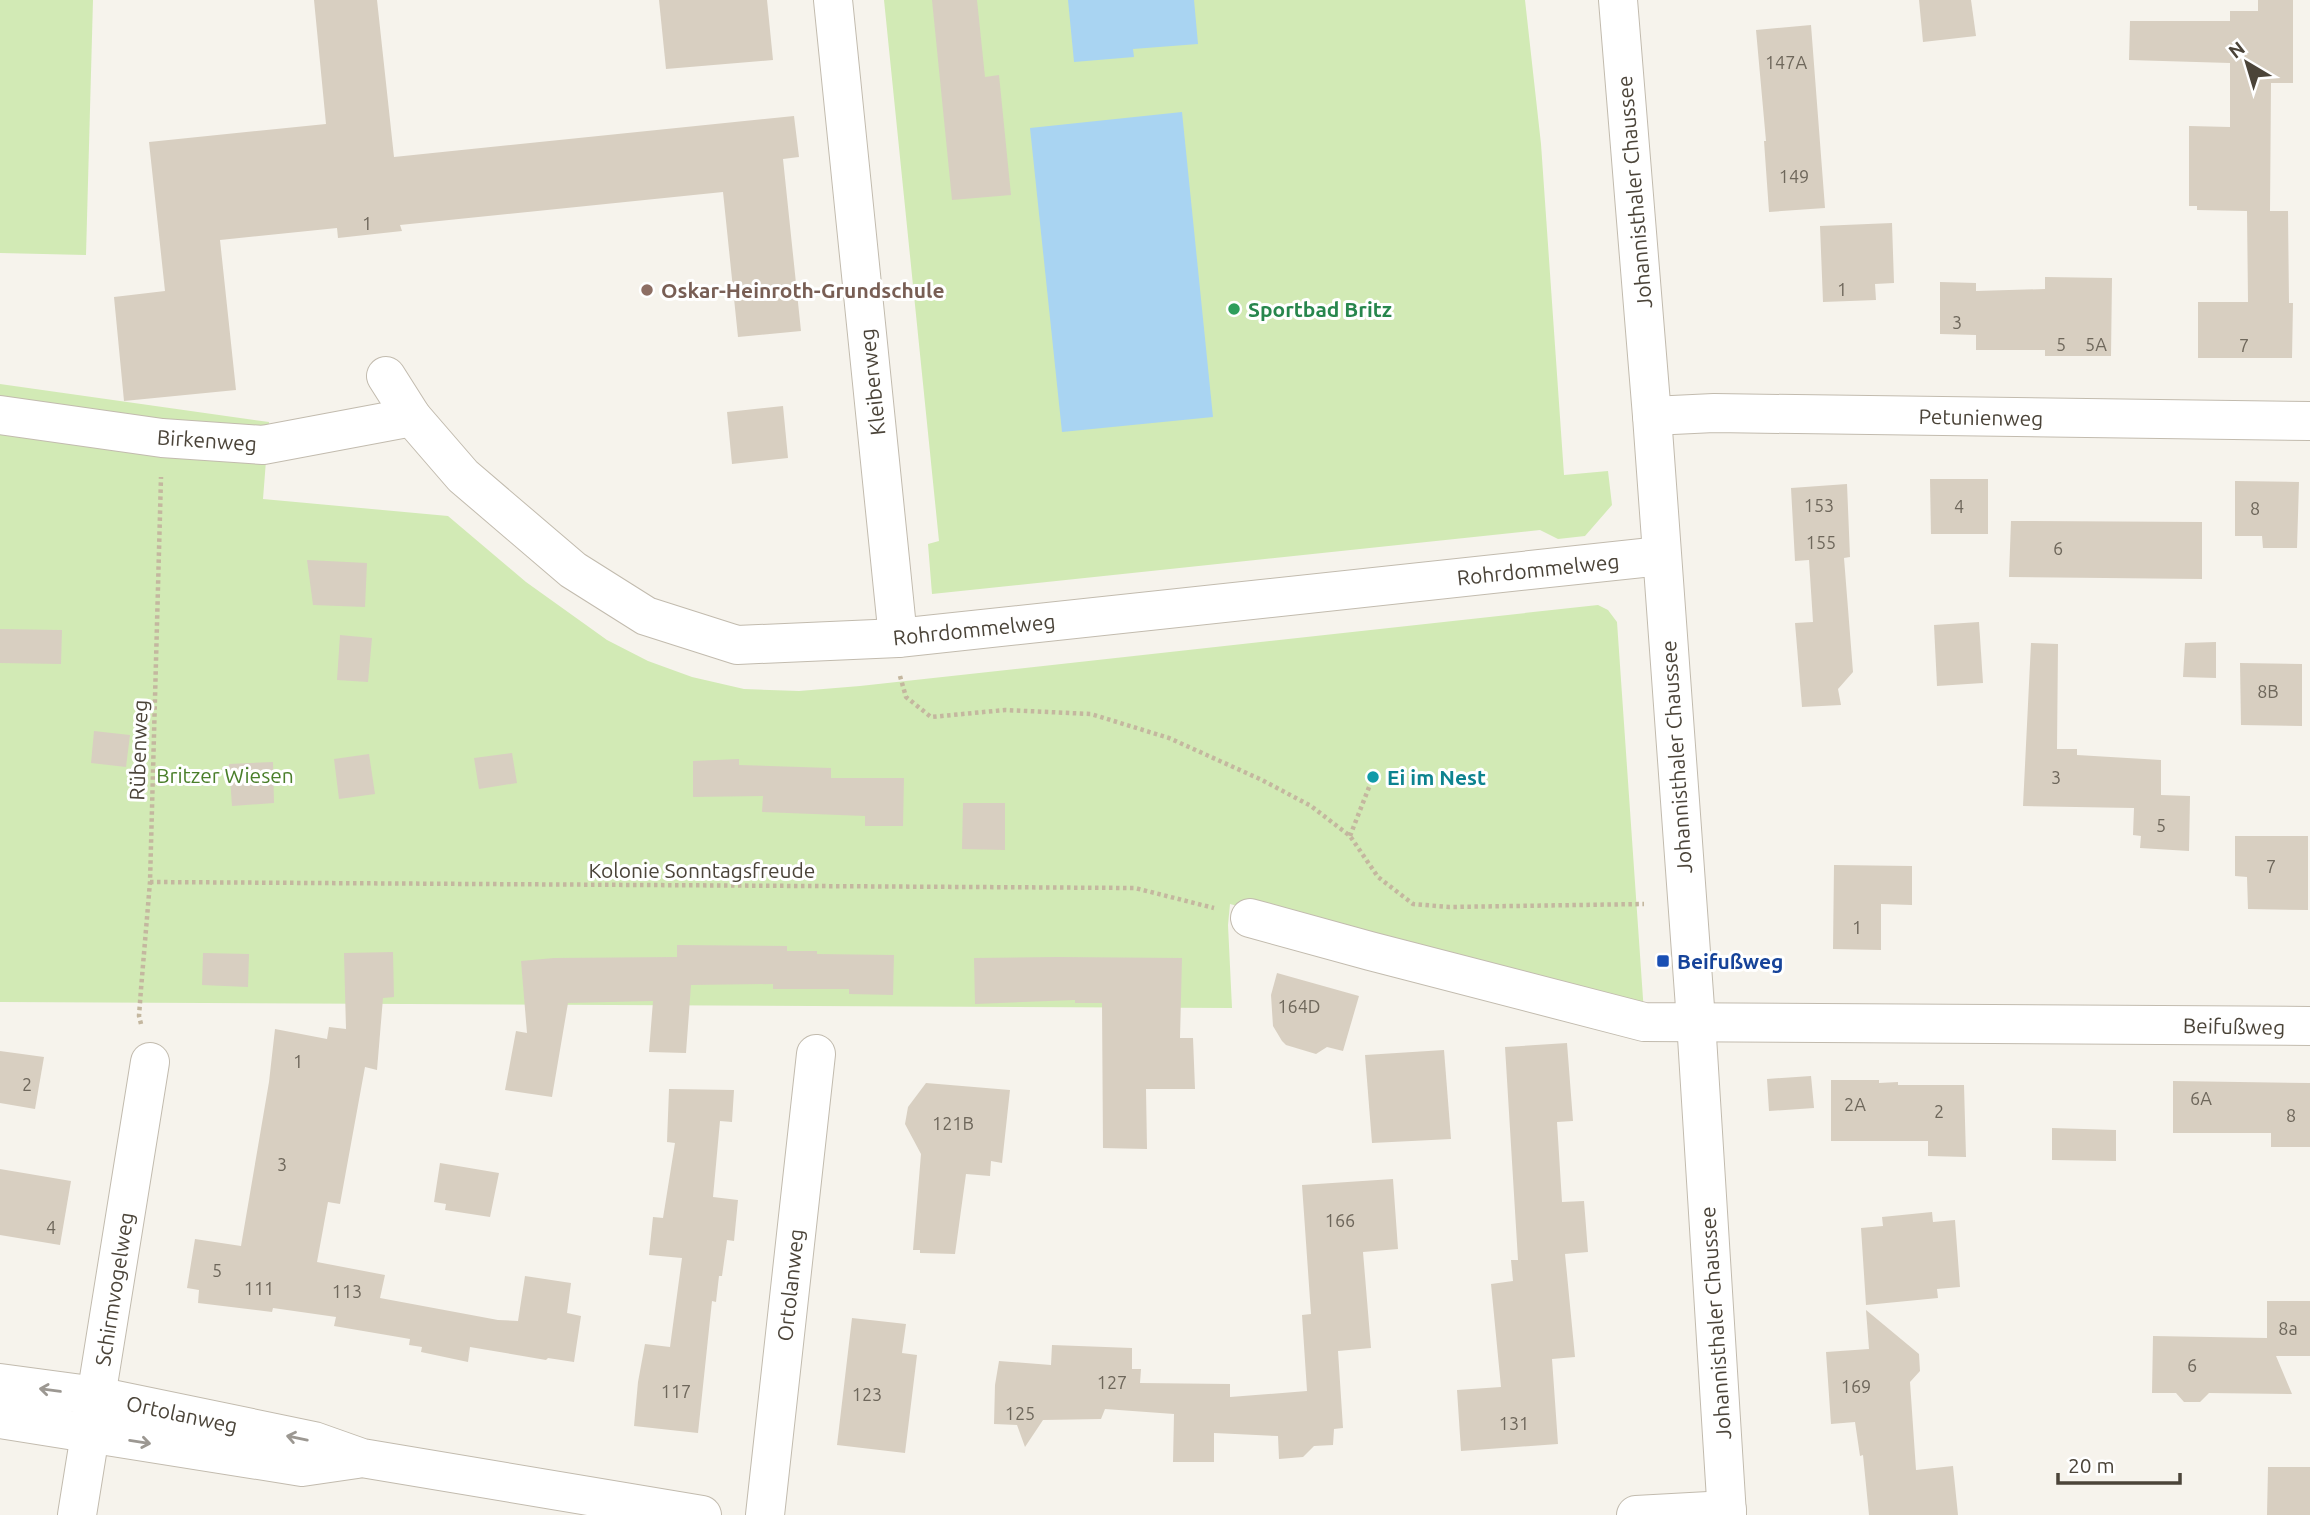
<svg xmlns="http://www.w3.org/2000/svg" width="2310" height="1515" font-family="Ubuntu,sans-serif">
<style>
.green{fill:#d2eab5}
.water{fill:#a9d4f2}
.building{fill:#d8cfc1}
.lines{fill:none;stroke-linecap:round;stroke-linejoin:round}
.minor-casing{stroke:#c2bbae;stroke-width:40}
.path{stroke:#c4b79f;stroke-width:4.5;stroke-dasharray:3.5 3.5;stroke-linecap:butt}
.minor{stroke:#fff;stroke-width:38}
.oneway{stroke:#9c9892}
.education-dot{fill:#8d6e63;stroke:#fff;stroke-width:2.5}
.leisure-dot{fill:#2e9e5b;stroke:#fff;stroke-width:2.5}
.culture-dot{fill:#0f9aa8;stroke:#fff;stroke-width:2.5}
.transit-dot{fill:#1a4fb4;stroke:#fff;stroke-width:2.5}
.labels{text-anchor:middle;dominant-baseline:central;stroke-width:6;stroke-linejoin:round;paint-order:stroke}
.number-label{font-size:18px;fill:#6e675b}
.street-label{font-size:21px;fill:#4b4439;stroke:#fff}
.education-label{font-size:21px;font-weight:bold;fill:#785e54;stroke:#fff;text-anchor:start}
.leisure-label{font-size:21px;font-weight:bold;fill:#27864d;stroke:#fff;text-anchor:start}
.park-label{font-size:21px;fill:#4a7f2a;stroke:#fff}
.culture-label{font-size:21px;font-weight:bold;fill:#0d838f;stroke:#fff;text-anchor:start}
.transit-label{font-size:21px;font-weight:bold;fill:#164399;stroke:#fff;text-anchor:start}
</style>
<rect width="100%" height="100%" fill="#f6f3ec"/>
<g class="green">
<path d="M0 0H93L86 255 0 253Z"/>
<path d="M884 0H1525L1541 144 1564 475 1608 471 1612 505 1585 536 1558 539 1540 530 932 594 928 544 939 541Z"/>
<path d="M0 384 269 422 263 499 448 516 526 582 607 640 648 661 692 677 744 689 799 691 860 686 1598 605 1608 610 1617 622 1644 1013 1230 904 1228 925 1232 1008 0 1002Z"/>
</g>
<g class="water">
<path d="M1068 0H1194L1198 44 1133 49 1134 57 1074 62Z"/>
<path d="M1182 112 1213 417 1062 432 1030 128Z"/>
</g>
<g class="building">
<path d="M314 0H377L394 157 794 116 799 157 783 159 801 331 738 337 723 192 400 225 402 231 338 238 337 228 220 240 236 390 124 401 114 297 165 291 149 142 326 124Z"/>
<path d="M659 0H767L773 60 666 69Z"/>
<path d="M932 0H977L985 77 999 75 1011 195 952 200Z"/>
<path d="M1919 0H1971L1976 36 1923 42Z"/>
<path d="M2258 0H2293V83H2271L2270 211H2288L2289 303H2293L2292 358H2198V302H2248L2247 211 2197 210V206H2189V126L2230 127V63L2129 60 2130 21H2230V11H2258Z"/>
<path d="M1811 25 1825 208 1769 212 1764 141H1766L1756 30Z"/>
<path d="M1892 223 1894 283 1875 284 1876 300 1823 302 1820 226Z"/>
<path d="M2045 277 2112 278 2111 356H2045V350H1976V335L1940 334V282L1976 283V291L2045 289Z"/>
<path d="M783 406 788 458 732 464 727 412Z"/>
<path d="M1930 479H1988V534H1931Z"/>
<path d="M2235 481 2299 482 2297 548H2263L2262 536H2235Z"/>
<path d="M1847 484 1850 557 1844 558 1853 672 1838 689 1841 705 1802 707 1795 623 1813 622 1809 560 1795 561 1791 488Z"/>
<path d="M2011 521 2202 522V579L2009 577Z"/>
<path d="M307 560 367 563 365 607 313 605Z"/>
<path d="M1979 622 1983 683 1937 686 1934 625Z"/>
<path d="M0 629 62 630 61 664 0 663Z"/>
<path d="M340 635 372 638 368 682 337 680Z"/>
<path d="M2216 642V678L2183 677 2185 643Z"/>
<path d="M2031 643 2058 644 2057 749H2077V755L2161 760V795L2190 796 2189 851 2140 848 2141 836 2133 835 2134 808 2023 806Z"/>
<path d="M2240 663 2302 664V726L2241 725Z"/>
<path d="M94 731 130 735 126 767 91 763Z"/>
<path d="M512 753 517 783 479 789 474 758Z"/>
<path d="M369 754 375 794 339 799 334 759Z"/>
<path d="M739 759V765L831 768V778H904L903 826H865V816L762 812 763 796 693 797V761Z"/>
<path d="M273 762 274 803 232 806 229 764Z"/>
<path d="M963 803H1005V850L962 849Z"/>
<path d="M2235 836H2308V910L2248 909 2247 877 2235 876Z"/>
<path d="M1834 865 1912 866V905L1881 904V950L1833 949Z"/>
<path d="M677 945 787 946V951H817V954L894 955 893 995 849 994V989H773V984L691 985 686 1053 649 1052 653 1001 568 1003 552 1097 505 1090 516 1031 527 1033 521 961 554 958 677 957Z"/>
<path d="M393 952 394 997 383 998 377 1070 365 1067 340 1204 328 1202 317 1262 385 1275 380 1298 498 1320 518 1321 525 1276 571 1283 567 1313 581 1316 574 1362 548 1358 546 1360 470 1347 468 1362 421 1352 422 1347 409 1345 410 1339 334 1326 336 1317 273 1308 272 1312 198 1303 199 1290 187 1288 195 1239 241 1246 269 1082 275 1029 327 1039 329 1027 346 1029 344 953Z"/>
<path d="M203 953 249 954 248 987 202 985Z"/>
<path d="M1057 957 1182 958 1180 1038H1193L1195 1089H1146L1147 1149 1103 1148 1102 1003H1075V1000L975 1004 974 958Z"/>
<path d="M1277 973 1359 996 1343 1051 1327 1047 1316 1054 1286 1045 1282 1041 1273 1026 1271 995Z"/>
<path d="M1567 1043 1573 1121 1557 1122 1562 1202 1584 1201 1588 1252 1565 1254 1575 1357 1552 1359 1558 1444 1461 1451 1457 1390 1501 1387 1491 1284 1513 1281 1511 1260H1518L1505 1047Z"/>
<path d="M1444 1050 1451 1139 1372 1143 1365 1055Z"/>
<path d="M0 1051 44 1057 35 1109 0 1103Z"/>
<path d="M1811 1076 1814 1108 1769 1111 1767 1079Z"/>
<path d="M1831 1080H1879V1083L1898 1082V1085H1964L1966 1157 1928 1156V1141H1831Z"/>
<path d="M2173 1081 2310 1083V1147H2271V1133H2173Z"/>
<path d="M926 1083 1010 1090 1002 1163 991 1161 990 1176 966 1174 955 1254 920 1253V1250H913L921 1154 905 1124 908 1107Z"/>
<path d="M669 1089 734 1090 732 1122 720 1121 713 1197 738 1200 734 1241 727 1240 722 1276H719L716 1302 712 1301 698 1433 634 1426 638 1382 645 1344 670 1347 682 1258 649 1255 653 1217 663 1218 675 1143 667 1142Z"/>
<path d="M2052 1128 2116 1130V1161L2052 1160Z"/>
<path d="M440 1163 499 1173 490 1217 445 1210 446 1204 434 1202Z"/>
<path d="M0 1169 71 1181 60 1245 0 1235Z"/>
<path d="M1393 1179 1398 1249 1363 1252 1371 1348 1338 1351 1343 1428 1334 1429 1333 1445 1314 1446 1303 1457 1279 1459 1278 1436 1214 1433V1462H1173L1174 1414 1105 1409 1101 1419 1043 1420 1025 1447 1017 1425 994 1424 995 1385 999 1361 1051 1365 1052 1345 1132 1348V1369H1141L1140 1383 1230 1384V1397L1307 1391 1302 1315 1311 1314 1302 1185Z"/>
<path d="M1932 1212 1933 1222 1955 1220 1960 1287 1937 1289 1938 1298 1866 1305 1861 1228 1883 1226 1882 1217Z"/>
<path d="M2267 1301H2310V1356H2276L2292 1394 2209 1393 2200 1402H2184L2176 1393H2152L2153 1336 2267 1338Z"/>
<path d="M1866 1310 1919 1354 1920 1371 1910 1382 1916 1470 1953 1466 1958 1515H1869L1863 1455 1860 1456 1855 1422 1831 1424 1826 1352 1869 1349Z"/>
<path d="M852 1318 906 1324 902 1353 917 1355 905 1453 837 1445Z"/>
<path d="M2268 1467H2310V1515H2267Z"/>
</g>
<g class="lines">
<g class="minor-casing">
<g id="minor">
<path d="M833 0 898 638"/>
<path d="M1618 0 1652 416 1696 1021 1727 1515"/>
<path d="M386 376 412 417 463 476 573 570 646 616 737 645 898 638 1661 556"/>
<path d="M0 415 162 438 263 445 412 417"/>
<path d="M1652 416 1714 413 2310 421"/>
<path d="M1250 918 1370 951 1644 1022 2310 1026"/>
<path d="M0 1383 97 1396 314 1441 362 1458 702 1515"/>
<path d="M0 1419 302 1467 357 1459"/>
<path d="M77 1515 150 1062"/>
<path d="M765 1515 816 1054"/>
<path d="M1636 1515 1727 1510"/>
</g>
</g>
<g class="path">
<path d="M900 676 906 697 931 717 1005 710 1091 714 1169 738 1262 780 1311 806 1350 836 1378 877 1413 904 1449 907 1644 904"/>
<path d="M1350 836 1373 777"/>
<path d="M150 882 1135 888 1214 908"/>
<path d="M141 1024 139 1016 141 989 150 882 161 477"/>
</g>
<use href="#minor" class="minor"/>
</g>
<defs><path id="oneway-shaft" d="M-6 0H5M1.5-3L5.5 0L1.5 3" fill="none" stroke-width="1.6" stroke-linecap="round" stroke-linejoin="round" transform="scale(1.75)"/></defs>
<g class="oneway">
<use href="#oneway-shaft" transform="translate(50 1390) rotate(-172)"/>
<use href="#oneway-shaft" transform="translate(297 1438) rotate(-168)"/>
<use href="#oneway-shaft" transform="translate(140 1442) rotate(9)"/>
</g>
<circle class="education-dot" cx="647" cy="290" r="7"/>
<circle class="leisure-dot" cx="1234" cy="309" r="7"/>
<circle class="culture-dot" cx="1373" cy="777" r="7"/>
<rect class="transit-dot" x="1656" y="954" width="14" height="14" rx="3.5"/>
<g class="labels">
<g class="number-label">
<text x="1786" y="62">147A</text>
<text x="1794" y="176">149</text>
<text x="367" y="223">1</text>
<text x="1842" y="289">1</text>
<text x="1957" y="322">3</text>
<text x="2061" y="344">5</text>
<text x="2096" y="344">5A</text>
<text x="2244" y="345">7</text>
<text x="1819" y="505">153</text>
<text x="1959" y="506">4</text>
<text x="2255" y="508">8</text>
<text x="1821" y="542">155</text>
<text x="2058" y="548">6</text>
<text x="2268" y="691">8B</text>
<text x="2056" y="777">3</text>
<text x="2161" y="825">5</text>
<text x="2271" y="866">7</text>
<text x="1857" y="927">1</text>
<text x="1299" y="1006">164D</text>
<text x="298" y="1061">1</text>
<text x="27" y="1084">2</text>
<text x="2201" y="1098">6A</text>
<text x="1855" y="1104">2A</text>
<text x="1939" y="1111">2</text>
<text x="2291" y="1115">8</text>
<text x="953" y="1123">121B</text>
<text x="282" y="1164">3</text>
<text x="1340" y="1220">166</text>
<text x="51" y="1227">4</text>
<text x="217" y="1270">5</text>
<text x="259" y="1288">111</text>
<text x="347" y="1291">113</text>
<text x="2288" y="1328">8a</text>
<text x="2192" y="1365">6</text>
<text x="1112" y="1382">127</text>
<text x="1856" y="1386">169</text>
<text x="676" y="1391">117</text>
<text x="867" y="1394">123</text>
<text x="1020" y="1413">125</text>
<text x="1514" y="1423">131</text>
</g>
<g class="street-label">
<text transform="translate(1634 192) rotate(-95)">Johannisthaler Chaussee</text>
<text transform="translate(872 382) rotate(-96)">Kleiberweg</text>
<text transform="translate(1981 417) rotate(1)">Petunienweg</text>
<text transform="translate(207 440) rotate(4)">Birkenweg</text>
<text transform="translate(1538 569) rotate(-6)">Rohrdommelweg</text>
<text transform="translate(974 629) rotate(-6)">Rohrdommelweg</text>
<text transform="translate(138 750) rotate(-88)">Rübenweg</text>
<text transform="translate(1676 757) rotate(-94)">Johannisthaler Chaussee</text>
<text x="702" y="870">Kolonie Sonntagsfreude</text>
<text transform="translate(2234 1026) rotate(1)">Beifußweg</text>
<text transform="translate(790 1285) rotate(-84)">Ortolanweg</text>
<text transform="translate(114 1289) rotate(-81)">Schirmvogelweg</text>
<text transform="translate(1715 1323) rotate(-94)">Johannisthaler Chaussee</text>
<text transform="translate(182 1414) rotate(12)">Ortolanweg</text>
</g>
<g class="education-label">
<text x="661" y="290">Oskar-Heinroth-Grundschule</text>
</g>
<g class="leisure-label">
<text x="1248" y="309">Sportbad Britz</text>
</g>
<g class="park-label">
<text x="225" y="775">Britzer Wiesen</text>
</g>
<g class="culture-label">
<text x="1387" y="777">Ei im Nest</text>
</g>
<g class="transit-label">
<text x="1677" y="961">Beifußweg</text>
</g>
</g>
<g transform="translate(2247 63) rotate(322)" stroke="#ffffff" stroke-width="5" paint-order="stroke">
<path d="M0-5L12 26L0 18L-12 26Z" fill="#4b4439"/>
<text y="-10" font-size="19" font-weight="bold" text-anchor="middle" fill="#4b4439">N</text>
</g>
<path d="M2058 1473v10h122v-10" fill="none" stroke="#4b4439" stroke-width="3.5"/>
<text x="2068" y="1473" font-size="21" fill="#4b4439" stroke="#ffffff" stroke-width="5" paint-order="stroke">20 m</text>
</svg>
